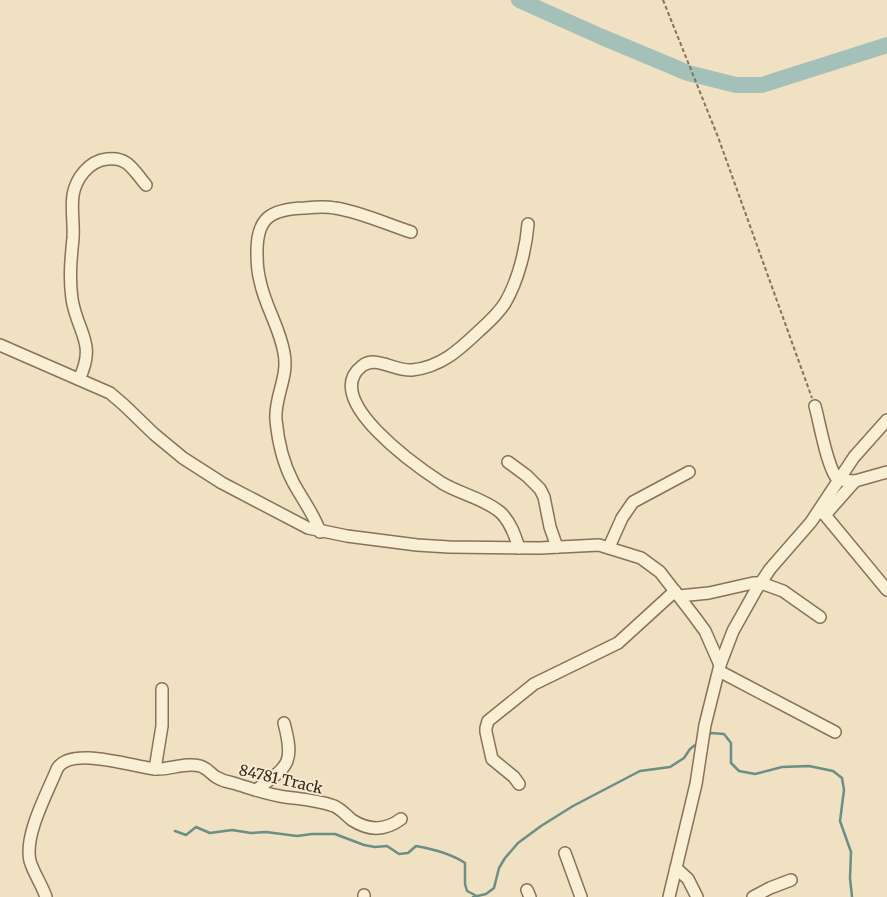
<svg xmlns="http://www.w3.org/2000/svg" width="887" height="897" font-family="Merriweather,serif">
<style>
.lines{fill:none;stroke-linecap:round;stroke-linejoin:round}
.stream{stroke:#6b8f86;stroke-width:2.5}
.river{stroke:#a4c1b9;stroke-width:16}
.minor-casing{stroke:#887258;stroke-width:14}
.path{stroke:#887258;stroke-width:2;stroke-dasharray:4 2.5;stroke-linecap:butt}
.minor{stroke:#f9efd5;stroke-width:11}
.labels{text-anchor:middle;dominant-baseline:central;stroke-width:4;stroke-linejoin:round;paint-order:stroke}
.street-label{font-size:15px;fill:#382a1d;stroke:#f6ebd1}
</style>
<rect width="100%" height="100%" fill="#efe1c1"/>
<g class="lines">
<g class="stream">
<path d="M707 736 711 733 724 734 731 743V763L739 771 755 774 782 767 809 766 833 771 842 778 844 790 840 821 851 852 850 878 852 897"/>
<path d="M175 831 186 835 196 827 210 833 232 830 251 833 266 832 297 836 312 834H335L364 845 375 847 387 846 399 854 408 853 416 846C433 849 450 853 465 863V884L467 891 475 895"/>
<path d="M473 897 486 894 494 888 499 868 505 858 518 843 541 826 573 806 640 771 670 767 684 758 690 749 699 742"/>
</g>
<path class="river" d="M519 0 602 37 688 73 736 85H762L887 45"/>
<g class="minor-casing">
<g id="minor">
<path d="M0 345 110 393 124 405 154 434 183 458 222 483 308 528 347 536 417 545 449 547 540 548 599 545 641 558 660 572 694 616 705 631 720 665"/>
<path d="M79 379C97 343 77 332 72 299 69 278 71 258 73 238 74 224 71 209 73 195 76 178 89 161 107 159 128 156 134 171 146 185"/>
<path d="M815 406C820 424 827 468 838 480L855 481 887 472"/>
<path d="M508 462 527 476 540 489 544 497 550 527 557 547"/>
<path d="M819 511 825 515 887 590"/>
<path d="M825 515 855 481"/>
<path d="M320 532C314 514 302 499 293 482 283 463 278 441 276 420 274 397 289 377 284 353 280 328 265 306 260 281 258 273 257 263 257 255 256 218 270 209 305 208 315 207 325 206 335 208 361 212 386 224 411 232"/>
<path d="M609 547 622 518 633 502 689 472"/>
<path d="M519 548C515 535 510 521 500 512 483 498 460 494 442 483 419 468 319 399 362 366 376 355 393 371 412 370 441 367 459 350 479 331 489 322 498 314 505 303 518 281 526 249 528 224"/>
<path d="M679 596 709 593 753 583H761L783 591 820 617"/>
<path d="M719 671 835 732"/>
<path d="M155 769 162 726V689"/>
<path d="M519 784 514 777 492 759 486 732V728L488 721 534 684 618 643 675 591"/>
<path d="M256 790C288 766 295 764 284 723"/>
<path d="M565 853 581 897"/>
<path d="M676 868 688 879 697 897"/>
<path d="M527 890 530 897"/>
<path d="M364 895V897"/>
<path d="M46 897C42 885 34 874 30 861 24 835 47 794 57 769 70 745 134 767 155 769 170 770 185 762 200 766 207 768 210 773 216 777 221 780 227 782 233 783 250 788 268 795 285 797 301 799 318 800 334 806 341 809 346 815 352 820 369 831 385 831 401 819"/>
<path d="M669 897 696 784 705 725 720 665 733 631 756 590 770 569 811 522 854 457 887 420"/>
<path d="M753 897 770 888 791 880"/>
</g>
</g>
<path class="path" d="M663 0 718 137 812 398"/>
<use href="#minor" class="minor"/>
</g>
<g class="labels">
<g class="street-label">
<text transform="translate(281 779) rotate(13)">84781 Track</text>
</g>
</g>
</svg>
